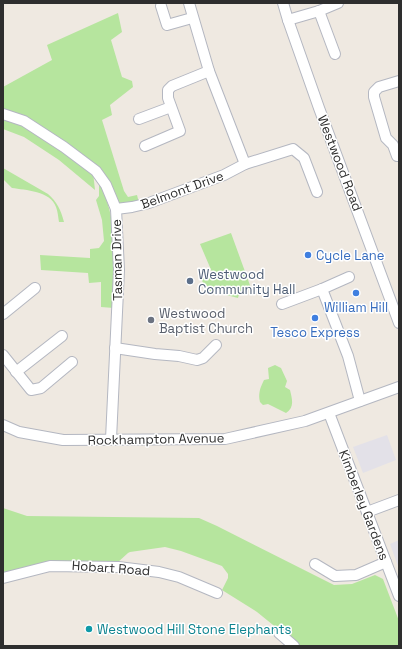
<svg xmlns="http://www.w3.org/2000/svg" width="402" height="649" font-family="'Space Grotesk',sans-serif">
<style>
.industrial{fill:#e3e1e8}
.green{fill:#b6e59e}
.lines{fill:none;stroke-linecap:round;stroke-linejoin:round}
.minor-casing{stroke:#b4b7c1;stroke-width:12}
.minor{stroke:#fff;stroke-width:10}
.shop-dot{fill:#3f7fe0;stroke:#fff;stroke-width:1.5}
.service-dot{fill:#5c6f8a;stroke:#fff;stroke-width:1.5}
.worship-dot{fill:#6b7280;stroke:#fff;stroke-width:1.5}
.culture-dot{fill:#0f9aa8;stroke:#fff;stroke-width:1.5}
.labels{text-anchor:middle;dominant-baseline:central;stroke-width:3;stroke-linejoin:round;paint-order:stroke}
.street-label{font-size:13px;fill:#2e2e2e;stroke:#fff}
.shop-label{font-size:13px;fill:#366cbe;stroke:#fff}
.service-label{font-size:13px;fill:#4e5e75;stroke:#fff;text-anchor:start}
.worship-label{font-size:13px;fill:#5b616d;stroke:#fff;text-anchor:start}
.culture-label{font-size:13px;fill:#0d838f;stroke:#fff;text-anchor:start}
</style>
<rect width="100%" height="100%" fill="#efe9e1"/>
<g class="industrial">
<path d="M387 435 396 460 363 473 353 447Z"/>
<path d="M399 540V569L390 544Z"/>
</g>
<g class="green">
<path d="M118 13 122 32 111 40 122 77 132 81 133 87 110 105 112 115 102 120 124 191 128 197 137 195 139 203 121 206 115 200 107 177 96 166 3 110V87L52 60 47 45Z"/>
<path d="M3 118 23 122 93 172 95 190 59 160 24 137 3 129Z"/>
<path d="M3 168 48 194C57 202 61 210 64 222H59C58 217 58 212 56 207 51 191 25 190 12 188L3 179Z"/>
<path d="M99 182C104 193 109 205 111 217 117 247 114 279 114 308L101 307V282L89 283 88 273 41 270 40 255 90 258V249L99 248 104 241 102 220 96 200 99 196Z"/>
<path d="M231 233 251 288 240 291 238 298 207 290 200 277 212 272 200 244Z"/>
<path d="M275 365 281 368 287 381 285 387 290 390C292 399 295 407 286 413L268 404 263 405 260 402C258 394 260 388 264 380L269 379 268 368Z"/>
<path d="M3 508 27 516 199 518 217 526 334 585 352 584 375 575 383 579 399 621V646H299L257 612 222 590 228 578V574L222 566 181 551 165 547 130 552 128 553 117 563C77 557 42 566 3 574Z"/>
</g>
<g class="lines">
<g class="minor-casing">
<g id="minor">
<path d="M189 3 209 71 245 164"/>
<path d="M283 3 288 20 319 108 399 323"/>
<path d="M161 6 167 25 192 18"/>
<path d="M319 11 335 54"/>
<path d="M288 20 319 11 338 3"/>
<path d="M3 114 24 121 64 147 96 171 106 185 116 209 119 270 111 439"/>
<path d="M139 119 171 107"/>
<path d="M145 146 180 131 168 98V90L172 86 209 71"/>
<path d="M397 156 393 145 386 138 374 97V92L379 87 399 81"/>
<path d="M116 209 132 207 149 203 224 175 245 164 293 149 304 158 317 192"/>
<path d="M322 289 348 356 360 401"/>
<path d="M282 304 322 289 349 277"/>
<path d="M3 314 35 288"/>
<path d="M115 348 155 354 179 356 197 360 203 358 216 345"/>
<path d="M3 355 31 390 41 388 72 362"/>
<path d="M16 372 62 336"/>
<path d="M329 413 399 596"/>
<path d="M3 425 19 432 63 440 225 439 305 421 399 387"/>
<path d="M367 512 399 500"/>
<path d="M315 564 335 576 356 575 386 562"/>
<path d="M3 578 50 566 118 567 159 572 179 577 217 593"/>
<path d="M279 633 294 646"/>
</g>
</g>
<use href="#minor" class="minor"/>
</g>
<g class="shop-dot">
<circle cx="308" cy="255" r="4"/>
<circle cx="356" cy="293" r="4"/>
<circle cx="315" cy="318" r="4"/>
</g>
<circle class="service-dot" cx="190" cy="281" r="4"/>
<circle class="worship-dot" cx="151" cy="320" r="4"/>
<circle class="culture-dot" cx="89" cy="629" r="4"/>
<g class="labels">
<g class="street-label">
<text transform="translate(340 163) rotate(69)">Westwood Road</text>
<text transform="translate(182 190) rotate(-20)">Belmont Drive</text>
<text transform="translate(117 260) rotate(-91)">Tasman Drive</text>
<text transform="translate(156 439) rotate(-1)">Rockhampton Avenue</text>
<text transform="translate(364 505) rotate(69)">Kimberley Gardens</text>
<text transform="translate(111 568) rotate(4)">Hobart Road</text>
</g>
<g class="shop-label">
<text x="316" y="255" text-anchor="start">Cycle Lane</text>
<text x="356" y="307">William Hill</text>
<text x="315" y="332">Tesco Express</text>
</g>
<g class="service-label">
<text x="198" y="274">Westwood<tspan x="198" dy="15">Community Hall</tspan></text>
</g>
<g class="worship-label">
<text x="159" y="313">Westwood<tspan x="159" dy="15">Baptist Church</tspan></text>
</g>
<g class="culture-label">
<text x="97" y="629">Westwood Hill Stone Elephants</text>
</g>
</g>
<rect width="402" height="649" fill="none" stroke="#2e2e2e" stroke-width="8"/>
</svg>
